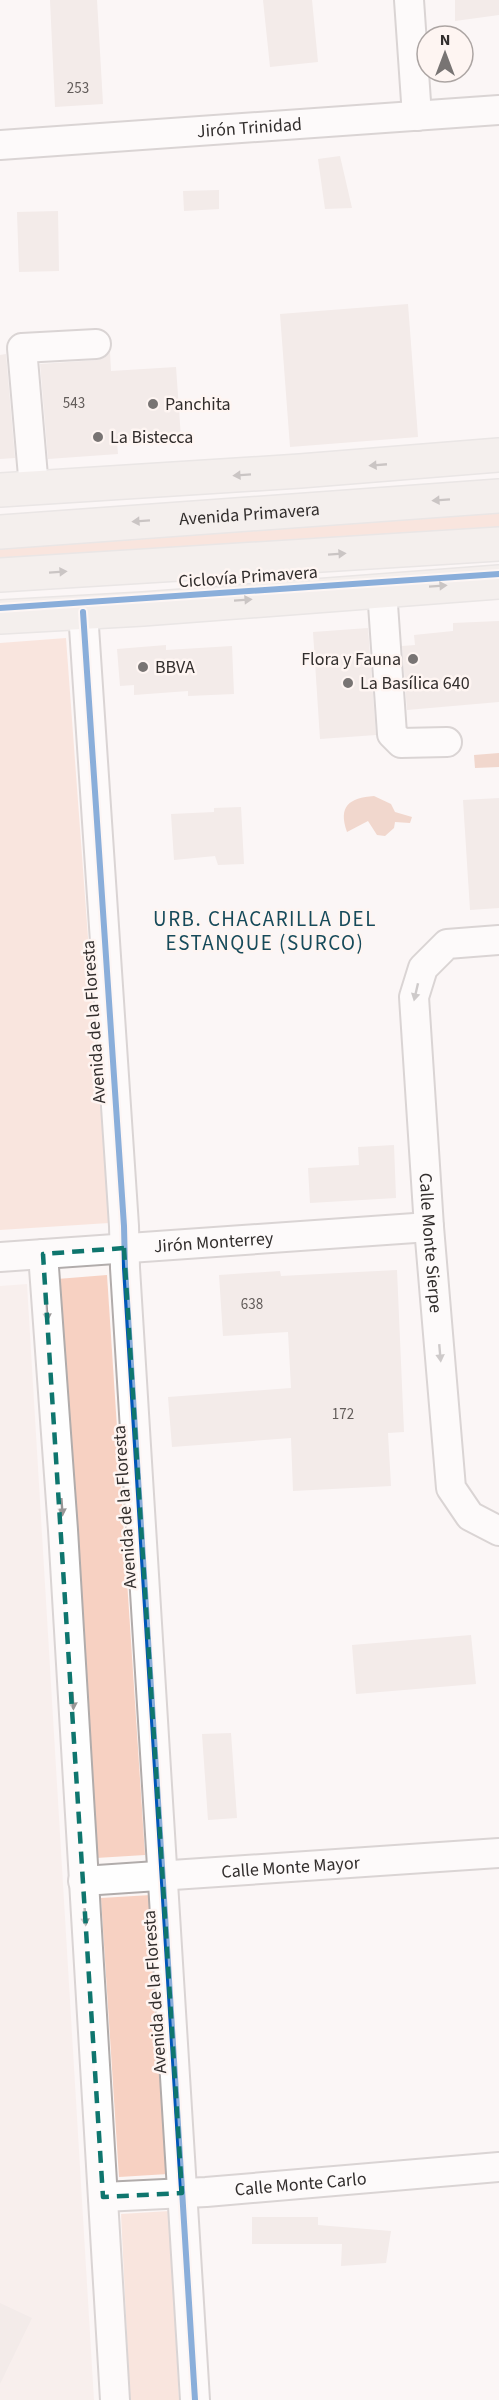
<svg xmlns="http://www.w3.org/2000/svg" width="499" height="2400" font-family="'Source Sans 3',sans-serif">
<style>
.built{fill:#f4e7e3}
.green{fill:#f7d1c2}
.water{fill:#e5b19c}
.building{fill:#e8ddda}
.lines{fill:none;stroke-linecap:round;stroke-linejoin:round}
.minor-casing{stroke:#b1acab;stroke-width:32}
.major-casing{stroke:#d4d2d1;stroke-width:36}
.minor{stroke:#fefefe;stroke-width:28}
.major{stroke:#ece6e3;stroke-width:33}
.cycleway-casing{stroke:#fef5f2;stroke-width:10}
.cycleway{stroke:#0057b8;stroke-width:6}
.oneway{fill:#8f8a88}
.oneway2{fill:#989696}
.marked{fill:none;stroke:#0f766e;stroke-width:4.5;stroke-dasharray:12 8;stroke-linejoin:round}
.poi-dot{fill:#787473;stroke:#fef5f2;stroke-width:2}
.labels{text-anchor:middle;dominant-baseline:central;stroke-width:5;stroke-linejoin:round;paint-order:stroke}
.number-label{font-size:15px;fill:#625c5a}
.street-label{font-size:18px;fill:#322e2d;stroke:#fef5f2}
.poi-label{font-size:18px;fill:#322e2d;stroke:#fef5f2;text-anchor:start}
.quarter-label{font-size:21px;letter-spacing:1.5px;fill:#164a5a;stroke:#fef5f2}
</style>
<rect width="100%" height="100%" fill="#fbf6f5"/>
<path class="built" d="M27 1284 94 2400H0V1286Z"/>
<g class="green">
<path d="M499 505V528L0 561V543Z"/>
<path d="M66 638 109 1223 0 1230V643Z"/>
<path d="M107 1275 145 1855 96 1858 57 1279Z"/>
<path d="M151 1895 168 2174 119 2177 101 1898Z"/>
<path d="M169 2211 179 2400H130L121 2214Z"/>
</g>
<g class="water">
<path d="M499 753V767L475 768 474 755Z"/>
<path d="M374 796 391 804 395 812 412 817 410 823 395 822 394 828 385 836 377 835 368 821 347 832C338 806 349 798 374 796Z"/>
</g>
<g class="building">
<path d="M50 0H97L103 104 55 107Z"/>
<path d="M263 0H312L318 62 270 67Z"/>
<path d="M455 0H499V15L455 21Z"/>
<path d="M340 156 352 208 325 209 318 159Z"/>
<path d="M219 190V209L184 211 183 191Z"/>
<path d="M58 211 59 271 19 272 17 212Z"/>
<path d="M408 304 418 437 290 447 280 314Z"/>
<path d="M110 352 111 371 176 367 181 438 117 442 118 454 48 459 40 364 97 360 104 358Z"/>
<path d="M6 354 15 458 0 459V355Z"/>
<path d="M499 621V702L407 710 402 646 415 645 414 635 453 631V623Z"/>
<path d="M368 628 376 735 320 739 313 632Z"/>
<path d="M166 645V650L232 646 234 694 188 696V691L134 695V685L120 686 117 649Z"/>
<path d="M499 798V908L470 910 463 800Z"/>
<path d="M241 807 244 864 218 865 215 856 174 860 171 814 214 812V808Z"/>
<path d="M394 1145 396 1198 310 1203 308 1168 359 1165 358 1147Z"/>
<path d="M397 1270 404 1432 388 1433 391 1486 293 1491 291 1438 172 1447 168 1397 291 1388 288 1332 223 1336 219 1275 280 1271 281 1276Z"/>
<path d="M471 1635 476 1684 356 1694 352 1645Z"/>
<path d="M231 1733 237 1818 208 1820 202 1734Z"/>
<path d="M252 2217H318V2225L391 2231 386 2263 341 2266 342 2244H252Z"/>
<path d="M0 2303 32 2318 0 2384Z"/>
</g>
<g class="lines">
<g class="minor-casing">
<g id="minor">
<path d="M409 0 417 116"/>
<path id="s1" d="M0 145 499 110"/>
<path d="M34 488 22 348 96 344"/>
<path d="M382 590 392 734 401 743 447 742"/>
<path d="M83 612 124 1226 125 1268 195 2400"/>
<path id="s2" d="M499 940 447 944 423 968 414 997 429 1227 451 1488 470 1516 499 1531"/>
<path d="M43 1254 63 1530 115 2400"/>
<path id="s3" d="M0 1257 429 1227"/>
<path id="s4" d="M83 1881 499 1853"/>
<path id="s5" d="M103 2197 206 2192 499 2167"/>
</g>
</g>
<g class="major-casing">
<g id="major">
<path d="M0 490 300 471 499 455"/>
<path id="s6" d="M0 532 499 496"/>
<path d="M0 575 499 544"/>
<path d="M0 617 143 609 499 582"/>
</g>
</g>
<use href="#minor" class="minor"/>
<use href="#major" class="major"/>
<g class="cycleway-casing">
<g id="cycleway">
<path d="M0 608 499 574"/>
<path d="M83 612 124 1226 125 1268 195 2400"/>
</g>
</g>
<use href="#cycleway" class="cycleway"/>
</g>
<defs><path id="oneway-solid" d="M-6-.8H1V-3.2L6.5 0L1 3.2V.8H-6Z" transform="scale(1.5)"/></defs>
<g class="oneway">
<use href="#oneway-solid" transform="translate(378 465) rotate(175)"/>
<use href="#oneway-solid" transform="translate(242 475) rotate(176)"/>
<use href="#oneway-solid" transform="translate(441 500) rotate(176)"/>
<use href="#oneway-solid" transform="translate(141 521) rotate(176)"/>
<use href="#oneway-solid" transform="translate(337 554) rotate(-4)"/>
<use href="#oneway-solid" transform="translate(58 572) rotate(-4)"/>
<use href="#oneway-solid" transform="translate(438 586) rotate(-4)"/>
<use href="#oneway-solid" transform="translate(243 600) rotate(-4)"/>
</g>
<g class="oneway2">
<use href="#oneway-solid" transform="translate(416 992) rotate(103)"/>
<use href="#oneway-solid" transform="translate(47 1312) rotate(86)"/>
<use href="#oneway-solid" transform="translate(440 1353) rotate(85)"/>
<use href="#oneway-solid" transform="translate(62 1507) rotate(86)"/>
<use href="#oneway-solid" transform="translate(73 1701) rotate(87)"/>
<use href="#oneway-solid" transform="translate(85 1917) rotate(86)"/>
</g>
<path d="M0 0H499V2400H0ZM124 1248 182 2193 103 2197 43 1254Z" fill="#fbf6f5" fill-opacity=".55" fill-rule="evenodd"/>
<path class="marked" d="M124 1248 182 2193 103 2197 43 1254Z"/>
<g class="poi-dot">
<circle cx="153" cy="404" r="6"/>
<circle cx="98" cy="437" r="6"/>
<circle cx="413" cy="659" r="6"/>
<circle cx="143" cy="667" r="6"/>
<circle cx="348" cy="683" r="6"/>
</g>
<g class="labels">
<g class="number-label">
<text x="78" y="88">253</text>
<text x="74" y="403">543</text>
<text x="252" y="1304">638</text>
<text x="343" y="1414">172</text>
</g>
<g class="street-label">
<text stroke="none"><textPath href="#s1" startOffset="250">Jirón Trinidad</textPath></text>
<text stroke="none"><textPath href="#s6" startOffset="250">Avenida Primavera</textPath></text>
<text transform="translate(248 577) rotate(-4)">Ciclovía Primavera</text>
<text transform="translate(94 1022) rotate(-94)">Avenida de la Floresta</text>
<text stroke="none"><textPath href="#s3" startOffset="214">Jirón Monterrey</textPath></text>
<text stroke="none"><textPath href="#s2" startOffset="363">Calle Monte Sierpe</textPath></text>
<text transform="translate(125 1507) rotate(-94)">Avenida de la Floresta</text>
<text stroke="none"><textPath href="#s4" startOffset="208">Calle Monte Mayor</textPath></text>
<text transform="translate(155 1992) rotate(-94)">Avenida de la Floresta</text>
<text stroke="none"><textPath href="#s5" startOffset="198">Calle Monte Carlo</textPath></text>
</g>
<g class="poi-label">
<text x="165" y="404">Panchita</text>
<text x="110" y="437">La Bistecca</text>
<text x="401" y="659" text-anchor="end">Flora y Fauna</text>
<text x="155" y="667">BBVA</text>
<text x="360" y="683">La Basílica 640</text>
</g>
<g class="quarter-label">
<text x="265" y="919">URB. CHACARILLA DEL<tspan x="265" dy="24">ESTANQUE (SURCO)</tspan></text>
</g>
</g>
<g transform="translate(445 54)"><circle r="28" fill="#fef5f2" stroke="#aca5a3" stroke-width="1.5"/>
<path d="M0-4.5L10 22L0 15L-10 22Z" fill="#787473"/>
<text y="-9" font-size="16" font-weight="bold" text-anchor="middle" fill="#322e2d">N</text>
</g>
</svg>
